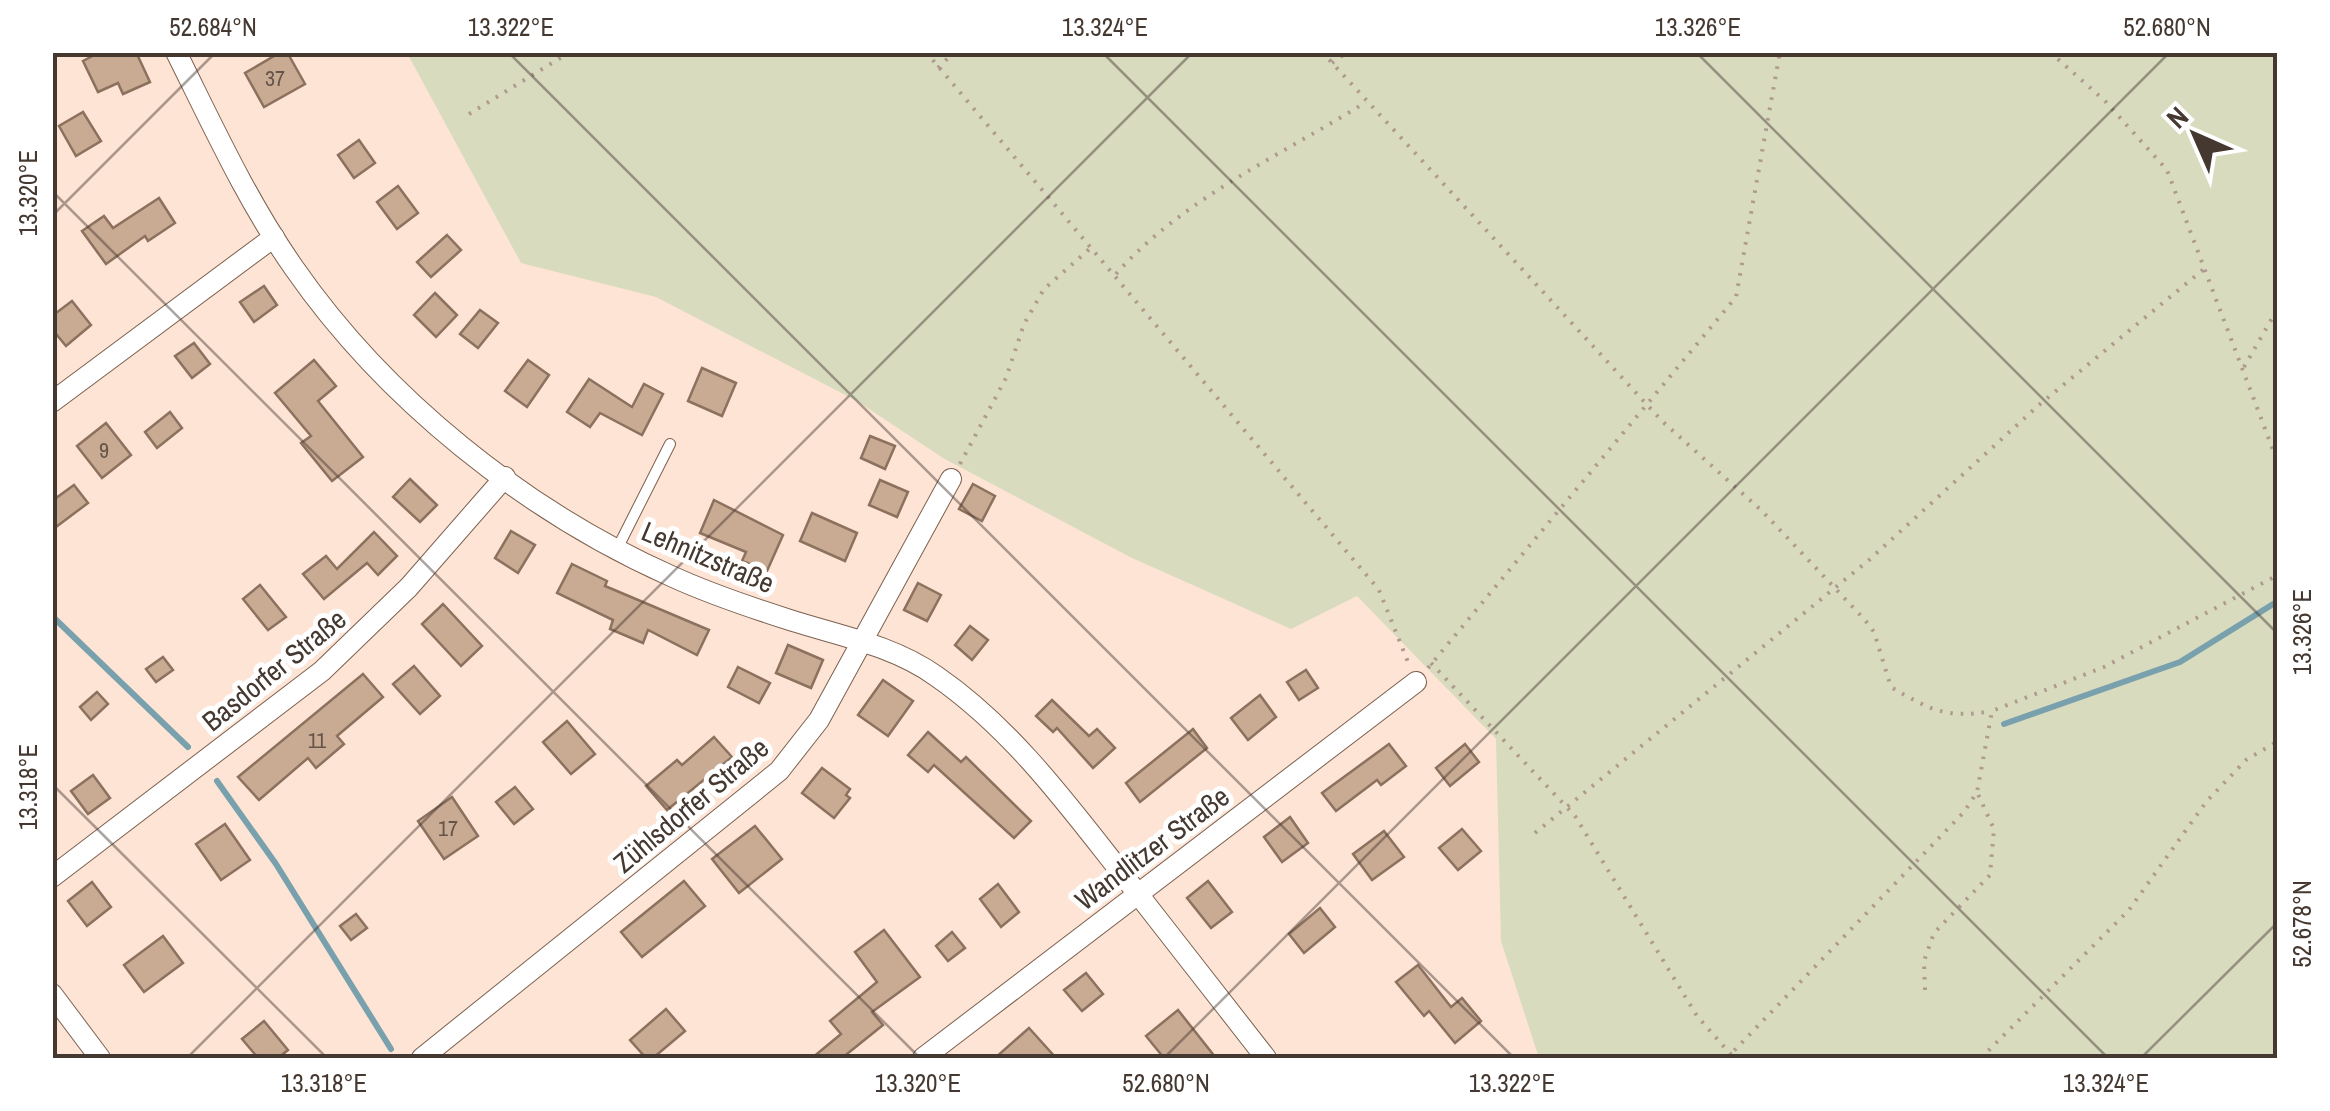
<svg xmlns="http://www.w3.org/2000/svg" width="2330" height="1111" font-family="'Archivo Narrow',sans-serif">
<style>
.green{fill:#d9dbbf}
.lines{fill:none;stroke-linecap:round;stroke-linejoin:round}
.stream{stroke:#78a1ad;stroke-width:6}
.building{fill:#c9aa93;stroke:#8c715e;stroke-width:2.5}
.lane-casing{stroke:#7c604f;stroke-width:12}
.street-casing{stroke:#7c604f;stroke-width:22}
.path{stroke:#ae9a8e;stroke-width:4;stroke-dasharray:2.5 8;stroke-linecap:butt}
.lane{stroke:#fff;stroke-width:10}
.street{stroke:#fff;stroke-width:20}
.ticks{fill:none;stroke:#443830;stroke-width:2.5;stroke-opacity:0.45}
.labels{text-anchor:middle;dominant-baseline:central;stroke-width:10;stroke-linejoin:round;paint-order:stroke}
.number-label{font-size:22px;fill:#655449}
.street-label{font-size:28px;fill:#443830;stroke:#fff}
.neatline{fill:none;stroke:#443830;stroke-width:4}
.ticks-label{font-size:25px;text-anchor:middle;fill:#443830}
</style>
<rect width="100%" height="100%" fill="#fde4d4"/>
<path class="green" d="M407 53H2277V1058H1539L1501 941 1496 739 1357 596 1291 629 1130 557 943 458 857 401 656 297 521 263Z"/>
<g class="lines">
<g class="stream">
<path d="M52 616 188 747"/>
<path d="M2004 724 2180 662 2278 601"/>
<path d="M217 781 276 864 391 1049"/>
</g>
</g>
<g class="building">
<path d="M100 52H136L150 82 123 94 118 83 98 92 83 61Z"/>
<path d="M281 52H287L305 84 264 107 245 73Z"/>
<path d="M83 112 101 141 76 156 59 126Z"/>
<path d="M359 140 375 163 354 178 338 155Z"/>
<path d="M398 186 418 213 397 229 377 202Z"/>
<path d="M159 198 175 223 148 241 145 236 106 264 82 231 104 216 113 228Z"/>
<path d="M447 235 461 250 431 277 417 262Z"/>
<path d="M264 286 277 305 254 322 240 302Z"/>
<path d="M435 293 457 315 436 337 414 315Z"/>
<path d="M72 301 91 325 66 346 52 329V316Z"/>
<path d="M480 310 498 323 478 348 460 334Z"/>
<path d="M194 343 210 364 192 378 175 356Z"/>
<path d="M314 360 336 386 318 401 363 457 332 481 301 443 311 436 275 393Z"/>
<path d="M528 360 549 375 527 407 505 391Z"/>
<path d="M702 368 736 383 722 416 688 401Z"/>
<path d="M589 379 632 407 644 384 663 394 642 435 600 413 590 427 567 412Z"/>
<path d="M170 412 182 428 157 448 145 432Z"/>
<path d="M106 423 131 455 102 478 77 446Z"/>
<path d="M870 436 895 446 885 469 861 458Z"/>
<path d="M410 479 437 505 420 522 393 497Z"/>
<path d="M880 480 908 492 897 517 869 505Z"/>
<path d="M973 484 995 496 982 521 959 509Z"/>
<path d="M74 485 88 503 52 530V501Z"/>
<path d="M714 500 783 535 767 571 742 561 746 552 700 533Z"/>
<path d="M812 513 857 533 845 561 800 541Z"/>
<path d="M511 531 535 545 518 573 495 558Z"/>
<path d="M374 532 397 556 378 575 367 563 324 599 303 574 326 556 337 569Z"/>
<path d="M572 564 607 581 605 586 709 630 697 655 648 630 643 643 610 629 613 620 557 593Z"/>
<path d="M918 583 941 595 927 621 904 610Z"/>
<path d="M260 585 286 617 268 630 243 599Z"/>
<path d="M443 604 482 646 461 666 422 624Z"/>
<path d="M970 626 988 640 972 660 955 645Z"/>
<path d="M788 645 823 660 811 688 776 673Z"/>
<path d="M163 657 173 670 156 682 146 669Z"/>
<path d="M414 666 440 696 420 714 393 684Z"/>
<path d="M738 667 770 683 759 703 728 687Z"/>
<path d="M1306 670 1318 688 1299 700 1287 682Z"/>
<path d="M363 674 383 697 337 736 344 744 316 768 308 758 259 800 238 777Z"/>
<path d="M883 680 913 701 888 736 858 715Z"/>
<path d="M97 692 108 704 91 720 80 707Z"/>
<path d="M1260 695 1276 717 1248 740 1231 718Z"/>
<path d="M1052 700 1089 736 1097 729 1115 748 1093 768 1057 728 1053 732 1036 716Z"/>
<path d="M567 721 595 754 571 774 543 742Z"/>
<path d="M1193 729 1207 748 1140 802 1126 783Z"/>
<path d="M928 732 961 762 966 757 1031 821 1014 838 934 765 928 772 908 755Z"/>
<path d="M714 737 732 757 667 810 646 786 677 760 682 765Z"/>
<path d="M1389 744 1406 766 1381 785 1377 780 1336 811 1322 793Z"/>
<path d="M1465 744 1479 762 1450 786 1436 768Z"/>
<path d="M822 768 850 789 846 795 850 798 834 818 802 793Z"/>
<path d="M93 775 110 798 88 814 71 791Z"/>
<path d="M515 787 533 809 514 824 496 802Z"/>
<path d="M452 797 478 836 444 859 418 821Z"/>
<path d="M1290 817 1308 843 1282 862 1264 837Z"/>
<path d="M225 824 250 860 221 880 196 844Z"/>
<path d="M755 826 782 859 739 893 712 859Z"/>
<path d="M1462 829 1481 851 1458 870 1439 848Z"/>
<path d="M1384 831 1404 857 1372 880 1353 854Z"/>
<path d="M684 881 705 906 642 957 621 932Z"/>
<path d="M1208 881 1232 912 1211 928 1187 898Z"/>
<path d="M92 882 111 907 87 926 68 901Z"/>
<path d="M998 884 1019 912 1001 927 980 899Z"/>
<path d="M1320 908 1335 927 1304 953 1289 934Z"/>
<path d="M356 914 367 928 351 940 340 926Z"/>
<path d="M884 930 920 977 872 1012 883 1025 842 1058H812L841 1034 830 1021 877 982 855 952Z"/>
<path d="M952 932 965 948 948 961 936 946Z"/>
<path d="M163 936 183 963 144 992 124 965Z"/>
<path d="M1418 965 1451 1007 1462 998 1481 1021 1455 1043 1429 1011 1424 1016 1396 982Z"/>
<path d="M1086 973 1103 994 1082 1011 1064 990Z"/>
<path d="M666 1009 685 1031 653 1058H646L630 1040Z"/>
<path d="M1178 1010 1216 1058H1164L1146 1036Z"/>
<path d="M264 1021 288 1050 278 1058H258L242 1039Z"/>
<path d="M1029 1028 1056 1058H995Z"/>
</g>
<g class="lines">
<g class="lane-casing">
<path id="lane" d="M617 549 670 444"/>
</g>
<g class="street-casing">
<g id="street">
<path d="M176 52C213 126 247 201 294 268 385 399 525 511 671 576 710 594 752 608 793 621 841 636 894 646 936 676 1010 727 1065 801 1120 871 1169 933 1217 996 1266 1058"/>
<path d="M52 402 274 237"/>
<path d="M52 877 322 671 409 587 505 477"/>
<path d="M52 994 100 1058"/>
<path d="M422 1058 779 771 819 720 951 479"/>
<path d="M923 1058 1416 682"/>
</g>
</g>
<g class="path">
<path d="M926 52 1379 590 1408 662"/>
<path d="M1322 52 1662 421 1763 512 1865 620 1874 632 1891 687C1930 710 1947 719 1992 711"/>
<path d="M2050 52 2105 101 2167 170 2278 463"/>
<path d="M1332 63 1347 52"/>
<path d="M938 68 954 52"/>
<path d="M469 114 570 52"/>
<path d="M1116 274C1183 198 1282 155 1366 102"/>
<path d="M2244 367 2278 308"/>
<path d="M960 464 1006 378 1024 324 1044 289 1093 246"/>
<path d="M1431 663 1575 816 1697 1016 1734 1058"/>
<path d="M1428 668 1736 297 1780 52"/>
<path d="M1535 833 1869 560 2039 405 2204 269"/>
<path d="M1925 990 1924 961 1934 933 1990 875 1994 829 1977 792"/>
<path d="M1727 1058 1964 812 1977 792 1992 711 2104 667 2278 575"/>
<path d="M1981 1058 2129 910 2206 802 2246 760 2278 741"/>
</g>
<use href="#lane" class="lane"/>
<use href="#street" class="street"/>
</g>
<path class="ticks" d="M508 52 1514 1058M1102 52 2108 1058M1696 52 2278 634M52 191 920 1058M52 216 216 52M52 784 327 1058M187 1058 1193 52M1164 1058 2170 52M2141 1058 2278 922"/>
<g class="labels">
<g class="number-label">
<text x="275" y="78">37</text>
<text x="104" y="450">9</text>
<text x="317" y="740">11</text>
<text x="448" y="828">17</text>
</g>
<g class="street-label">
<text transform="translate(708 557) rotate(23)">Lehnitzstraße</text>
<text transform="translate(274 670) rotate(-39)">Basdorfer Straße</text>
<text transform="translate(691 805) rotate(-40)">Zühlsdorfer Straße</text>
<text transform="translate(1152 848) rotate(-37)">Wandlitzer Straße</text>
</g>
</g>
<rect width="2330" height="1111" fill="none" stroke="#ffffff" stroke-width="110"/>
<g transform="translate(2195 135) rotate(315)" stroke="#ffffff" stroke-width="8" paint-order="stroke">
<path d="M0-8L18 38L0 25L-18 38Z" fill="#443830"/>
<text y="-15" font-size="28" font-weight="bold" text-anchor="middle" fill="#443830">N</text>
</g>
<rect x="55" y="55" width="2220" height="1001" class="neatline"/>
<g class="ticks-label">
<text x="213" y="36">52.684°N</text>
<text x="511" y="36">13.322°E</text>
<text x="1105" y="36">13.324°E</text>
<text x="1698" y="36">13.326°E</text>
<text x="2167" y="36">52.680°N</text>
<text transform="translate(28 193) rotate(-90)" y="9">13.320°E</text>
<text transform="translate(2302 632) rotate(-90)" y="9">13.326°E</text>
<text transform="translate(28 787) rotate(-90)" y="9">13.318°E</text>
<text transform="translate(2302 924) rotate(-90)" y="9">52.678°N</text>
<text x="324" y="1092">13.318°E</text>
<text x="918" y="1092">13.320°E</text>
<text x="1166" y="1092">52.680°N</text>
<text x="1512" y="1092">13.322°E</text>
<text x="2106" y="1092">13.324°E</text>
</g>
</svg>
